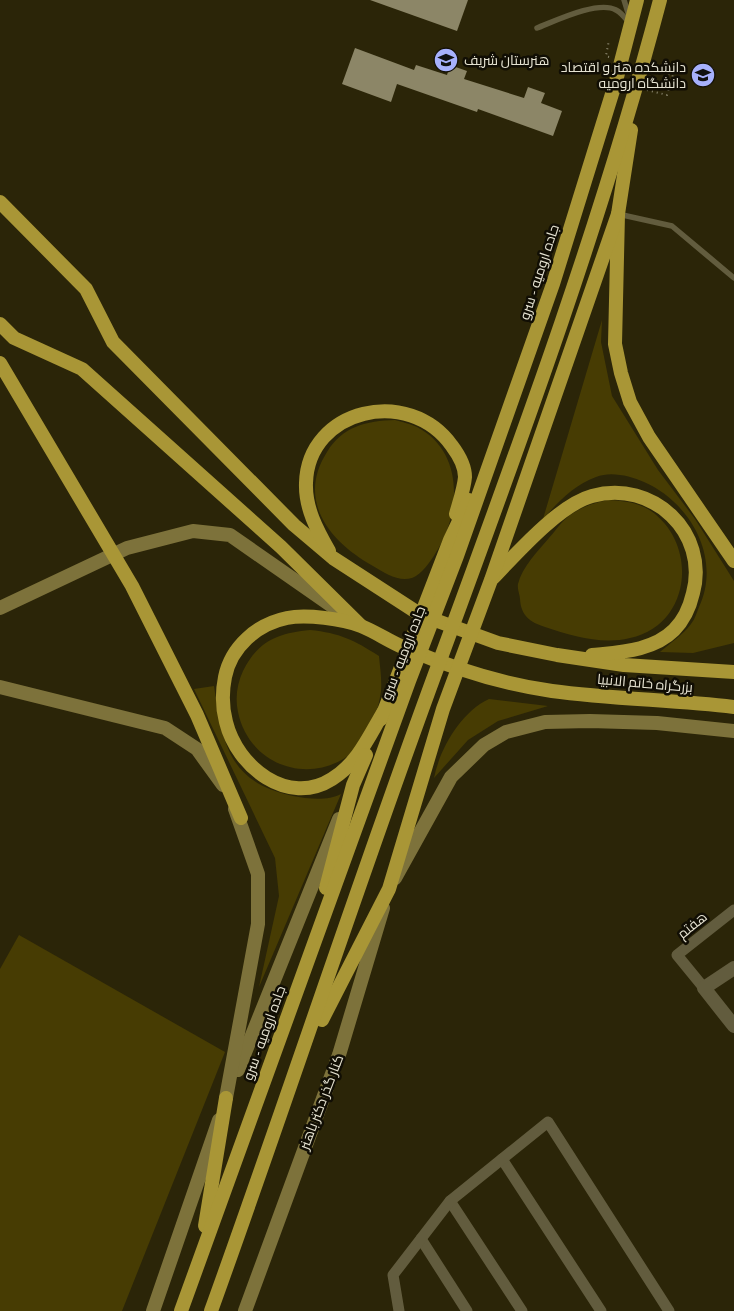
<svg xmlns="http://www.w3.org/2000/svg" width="734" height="1311" font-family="'Crimson Pro',Cairo,serif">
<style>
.green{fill:#473c03}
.building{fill:#8c8667}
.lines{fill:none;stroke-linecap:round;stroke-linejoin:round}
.path{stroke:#908c75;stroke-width:2;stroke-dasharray:1 4;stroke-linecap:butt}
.service{stroke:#625c3e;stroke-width:5.5}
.minor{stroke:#625c3e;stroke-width:11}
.tertiary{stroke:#625c3e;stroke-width:14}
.secondary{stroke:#7d723b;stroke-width:14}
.trunk{stroke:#a99636;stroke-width:14}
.labels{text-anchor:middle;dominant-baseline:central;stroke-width:5;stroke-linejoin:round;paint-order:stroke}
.poi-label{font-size:14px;fill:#e6e3d2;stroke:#110e04;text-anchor:start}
.street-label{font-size:14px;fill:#e6e3d2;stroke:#110e04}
</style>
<rect width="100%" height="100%" fill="#2b2508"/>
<g class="green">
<path d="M602 320 601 342 612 396 658 470 695 519 734 581V643L693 653 660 652C670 643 683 635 691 624 695 619 697 612 699 607 722 558 690 502 644 482 630 476 611 471 596 477 574 485 558 502 543 519Z"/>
<path d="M395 420C402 422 411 424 417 427 465 452 461 515 435 554 430 562 422 574 412 578 398 582 385 573 373 566 330 542 296 501 327 452 343 426 366 421 395 420Z"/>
<path d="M608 500C623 501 638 502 651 511 699 545 691 625 630 638 602 645 572 636 545 627 530 622 521 616 520 599 520 595 517 589 518 584 522 567 538 551 549 538 556 530 562 521 570 515 582 507 593 503 608 500Z"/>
<path d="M310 630C340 633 354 640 379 656 380 667 382 680 381 691 378 712 370 738 353 752 311 787 249 766 238 712 235 698 237 684 243 671 258 641 278 633 310 630Z"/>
<path d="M214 686C223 744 228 782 293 796 308 799 328 801 341 794L259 987 279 896 275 858 194 689Z"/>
<path d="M489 699 548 706 498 721 468 740 434 778C440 748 461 712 489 699Z"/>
<path d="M19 935 225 1052 122 1311H0V969Z"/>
</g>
<g class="building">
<path d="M370 0H468L457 31Z"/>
<path d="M355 48 414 70 416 65 447 75 450 65 467 71 464 79 524 98 528 87 545 93 541 103 562 111 553 136 478 109 477 112 397 84 391 102 342 84Z"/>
</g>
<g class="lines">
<g class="path">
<path d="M609 57 606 56 609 40"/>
<path d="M647 90 667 95 673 75 652 70"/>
</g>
<g class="service">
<path d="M624 0 629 16"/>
<path d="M537 28C555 21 598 0 616 10 622 13 626 19 630 24"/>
<path d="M618 214 672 226 734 278"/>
</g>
<g class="minor">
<path d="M704 988 677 955 734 910"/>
<path d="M502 1159 601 1311"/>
<path d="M450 1201 522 1311"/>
<path d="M421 1239 467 1311"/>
<path d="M399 1311 393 1275 450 1201 548 1122 669 1311"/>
</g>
<path class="tertiary" d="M734 968 704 988 734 1026"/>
<g class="secondary">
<path d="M0 608 127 548 193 531 230 535 342 613"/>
<path d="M0 687 165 728 197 749 223 785"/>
<path d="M395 878 451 777 484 745 506 732 545 722 590 721 657 723 734 731"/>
<path d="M238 1070 339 819"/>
<path d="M226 1098 258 924V874L235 809"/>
<path d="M153 1311 219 1120"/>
<path d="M245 1311 339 1055 383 908"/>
</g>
<g class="trunk">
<path d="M631 130 618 214 615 344 621 373 630 402 649 437 734 561"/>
<path d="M0 202 86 289 113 342 294 525 333 558 421 615 498 643 557 655 624 665 734 672"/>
<path d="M0 324 14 338 82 369 281 547 360 625"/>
<path d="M0 363 132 586 197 715 241 818"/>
<path d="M329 551C317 530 305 508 306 483 308 409 409 385 452 446 458 454 465 466 465 477 464 489 459 503 456 514"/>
<path d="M493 578C517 553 559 505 592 496 653 479 709 533 693 593 690 606 684 620 674 630 653 651 620 652 592 655"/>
<path d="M384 711C369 736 358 763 332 779 288 807 237 767 226 722 222 707 222 692 225 677 231 647 257 624 287 618 306 614 343 619 361 626 376 632 390 642 405 648 452 668 502 684 552 691 612 699 674 700 734 707"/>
<path d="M381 719 450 540 469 500"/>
<path d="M326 888 353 785 366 755"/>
<path d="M322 1020 389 889 443 709 491 580 618 214"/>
<path d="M205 1226 226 1098"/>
<path d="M181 1311 409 681 457 556 553 284 616 81 637 0"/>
<path d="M211 1311C285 1106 353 898 428 693 512 464 598 236 660 0"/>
</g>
</g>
<defs>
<g id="school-disc" transform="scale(1.25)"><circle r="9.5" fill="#a7b1fc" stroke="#110e04"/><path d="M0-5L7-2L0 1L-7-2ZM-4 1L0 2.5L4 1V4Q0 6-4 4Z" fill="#111"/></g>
<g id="university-disc" transform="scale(1.25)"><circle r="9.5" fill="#a7b1fc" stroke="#110e04"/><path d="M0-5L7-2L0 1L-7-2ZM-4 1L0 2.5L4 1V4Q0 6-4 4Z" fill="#111"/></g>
</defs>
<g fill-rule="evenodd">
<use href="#school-disc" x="446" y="60"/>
<use href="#university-disc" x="703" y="75"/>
</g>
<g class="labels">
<g class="poi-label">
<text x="464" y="60">هنرستان شریف</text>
<text x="686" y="67" text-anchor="end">دانشکده هنر و اقتصاد<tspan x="686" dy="16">دانشگاه ارومیه</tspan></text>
</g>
<g class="street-label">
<text transform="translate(539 272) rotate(-72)">جاده ارومیه - سرو</text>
<text transform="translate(403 653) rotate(-69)">جاده ارومیه - سرو</text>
<text transform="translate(645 683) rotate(5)">بزرگراه خاتم الانبیا</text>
<text transform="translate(692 925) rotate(-39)">هفتم</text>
<text transform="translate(264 1033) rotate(-70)">جاده ارومیه - سرو</text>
<text transform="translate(321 1102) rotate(-69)">کنار گذر دکتر باهنر</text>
</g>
</g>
</svg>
